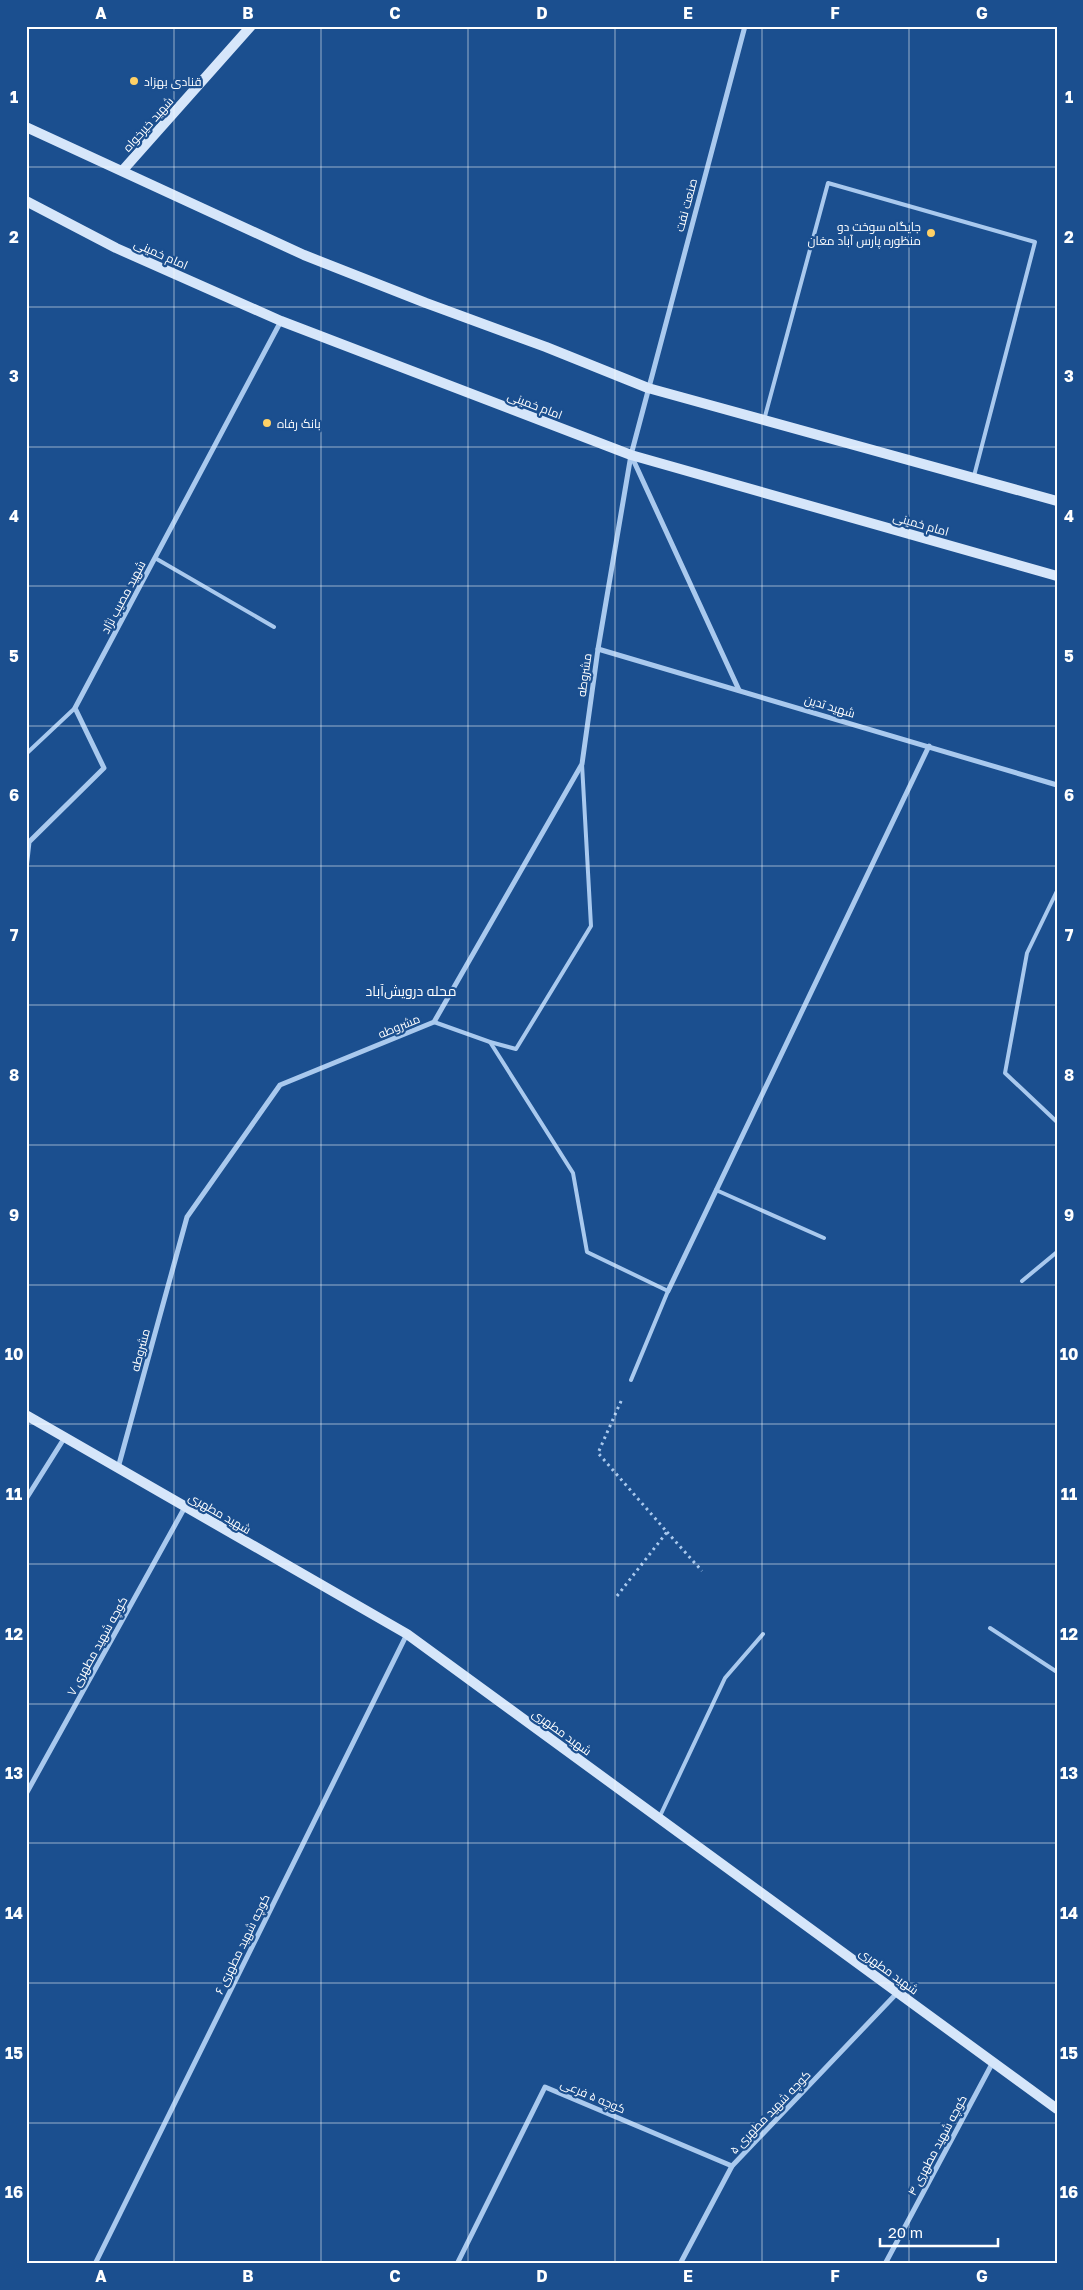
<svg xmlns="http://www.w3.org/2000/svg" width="1083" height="2290" font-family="'Golos Text',Cairo,sans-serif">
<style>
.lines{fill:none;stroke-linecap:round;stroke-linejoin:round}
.path{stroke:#a9c9ee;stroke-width:3;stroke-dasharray:2.5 4;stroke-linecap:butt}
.lane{stroke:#a9c9ee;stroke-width:4}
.street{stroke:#a9c9ee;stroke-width:5}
.secondary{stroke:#d6e6fa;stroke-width:10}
.grid{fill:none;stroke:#fff;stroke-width:1;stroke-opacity:0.55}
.poi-dot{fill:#ffd166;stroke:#1b4f8f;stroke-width:2}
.labels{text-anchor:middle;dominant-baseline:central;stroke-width:4.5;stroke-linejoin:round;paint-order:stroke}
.poi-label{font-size:12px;fill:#fff;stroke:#1b4f8f;text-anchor:start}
.street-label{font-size:12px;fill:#fff;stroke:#1b4f8f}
.neighbourhood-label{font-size:14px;fill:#fff;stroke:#1b4f8f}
.neatline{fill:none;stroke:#fff;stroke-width:2}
.grid-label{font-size:16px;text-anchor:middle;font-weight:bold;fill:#fff}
</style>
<rect width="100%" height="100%" fill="#1b4f8f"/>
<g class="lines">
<g class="path">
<path d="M667 1532 702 1571"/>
<path d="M617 1596 667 1532 598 1453 622 1399"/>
</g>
<g class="lane">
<path d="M764 420 828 183 1035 242 974 476"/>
<path d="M155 558 274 627"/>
<path d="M26 754 75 708"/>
<path d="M1057 891 1027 953 1005 1073 1057 1122"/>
<path d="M434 1022 490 1042 516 1049 591 926 582 764"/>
<path d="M490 1042 573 1173 587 1252 668 1291 631 1380"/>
<path d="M716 1190 824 1238"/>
<path d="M1022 1281 1057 1252"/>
<path d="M990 1628 1057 1672"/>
<path d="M660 1816 725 1678 763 1634"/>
</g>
<g class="street">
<path d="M631 455 739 690"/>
<path d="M598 649 1057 785"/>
<path d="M26 869 29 842 104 768 75 708 281 321"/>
<path d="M668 1291 929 746"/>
<path d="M118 1468 187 1217 280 1085 434 1022 582 764 598 649 631 455 745 26"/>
<path d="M26 1499 65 1437"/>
<path d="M26 1794 185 1507"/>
<path d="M95 2264 407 1634"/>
<path d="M457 2264 545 2087 732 2166"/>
<path d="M680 2264 732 2166 897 1993"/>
<path d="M885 2264 993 2062"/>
</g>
<g class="secondary">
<path d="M26 127 304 255 426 303 546 347 648 388 1057 501"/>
<path d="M123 170 251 26"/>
<path d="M26 201 116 248 281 321 631 455 1057 576"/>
<path d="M26 1415 407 1634 1057 2109"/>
</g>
</g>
<path class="grid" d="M174 26V2264M321 26V2264M468 26V2264M615 26V2264M762 26V2264M909 26V2264M26 167H1057M26 307H1057M26 447H1057M26 586H1057M26 726H1057M26 866H1057M26 1005H1057M26 1145H1057M26 1285H1057M26 1424H1057M26 1564H1057M26 1704H1057M26 1843H1057M26 1983H1057M26 2123H1057"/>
<g class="poi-dot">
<circle cx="134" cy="81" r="5"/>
<circle cx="931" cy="233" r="5"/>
<circle cx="267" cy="423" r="5"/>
</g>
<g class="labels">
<g class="poi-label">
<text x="144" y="81">قنادی بهزاد</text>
<text x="921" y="226" text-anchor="end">جایگاه سوخت دو<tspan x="921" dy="14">منظوره پارس آباد مغان</tspan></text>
<text x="277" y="423">بانک رفاه</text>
</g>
<g class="street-label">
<text transform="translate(148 124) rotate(-48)">شهید خیرخواه</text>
<text transform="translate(686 205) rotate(-75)">صنعت نفت</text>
<text transform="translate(161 254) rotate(24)">امام خمینی</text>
<text transform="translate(535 405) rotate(21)">امام خمینی</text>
<text transform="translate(921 524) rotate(16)">امام خمینی</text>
<text transform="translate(123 597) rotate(-62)">شهید مصیب نژاد</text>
<text transform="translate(584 675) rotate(-82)">مشروطه</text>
<text transform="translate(830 706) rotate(17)">شهید تدین</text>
<text transform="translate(399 1026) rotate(-22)">مشروطه</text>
<text transform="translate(140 1350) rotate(-75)">مشروطه</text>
<text transform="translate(220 1513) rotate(30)">شهید مطهری</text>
<text transform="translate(97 1646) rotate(-61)">کوچه شهید مطهری ۷</text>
<text transform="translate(562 1732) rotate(36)">شهید مطهری</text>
<text transform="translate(242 1944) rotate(-64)">کوچه شهید مطهری ۶</text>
<text transform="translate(889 1971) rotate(36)">شهید مطهری</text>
<text transform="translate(593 2096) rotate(23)">کوچه ۵ فرعی</text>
<text transform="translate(770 2112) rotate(-46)">کوچه شهید مطهری ۵</text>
<text transform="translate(937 2145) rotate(-62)">کوچه شهید مطهری ۴</text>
</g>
<g class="neighbourhood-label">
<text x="411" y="990">محله درویش‌آباد</text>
</g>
</g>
<rect width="1083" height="2290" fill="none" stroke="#1b4f8f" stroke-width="55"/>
<path d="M880 2238v8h118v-8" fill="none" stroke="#ffffff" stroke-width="2.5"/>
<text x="888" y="2238" font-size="15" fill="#ffffff" stroke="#1b4f8f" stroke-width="4" paint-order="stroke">20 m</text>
<rect x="28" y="28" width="1028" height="2234" class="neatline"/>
<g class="grid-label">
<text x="101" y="19">A</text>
<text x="248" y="19">B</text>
<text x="395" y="19">C</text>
<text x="542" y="19">D</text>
<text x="688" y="19">E</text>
<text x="835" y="19">F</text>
<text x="982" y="19">G</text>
<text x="14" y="103">1</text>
<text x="1069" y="103">1</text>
<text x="14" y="243">2</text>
<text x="1069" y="243">2</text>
<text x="14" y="382">3</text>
<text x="1069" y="382">3</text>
<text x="14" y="522">4</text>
<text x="1069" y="522">4</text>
<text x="14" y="662">5</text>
<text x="1069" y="662">5</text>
<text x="14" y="801">6</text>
<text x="1069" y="801">6</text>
<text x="14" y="941">7</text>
<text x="1069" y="941">7</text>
<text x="14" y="1081">8</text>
<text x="1069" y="1081">8</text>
<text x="14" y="1221">9</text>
<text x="1069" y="1221">9</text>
<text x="14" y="1360">10</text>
<text x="1069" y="1360">10</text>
<text x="14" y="1500">11</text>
<text x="1069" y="1500">11</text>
<text x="14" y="1640">12</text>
<text x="1069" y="1640">12</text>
<text x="14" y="1779">13</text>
<text x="1069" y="1779">13</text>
<text x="14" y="1919">14</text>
<text x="1069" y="1919">14</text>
<text x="14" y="2059">15</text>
<text x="1069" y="2059">15</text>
<text x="14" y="2198">16</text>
<text x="1069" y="2198">16</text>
<text x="101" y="2282">A</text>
<text x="248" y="2282">B</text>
<text x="395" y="2282">C</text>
<text x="542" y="2282">D</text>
<text x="688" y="2282">E</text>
<text x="835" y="2282">F</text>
<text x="982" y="2282">G</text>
</g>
</svg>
